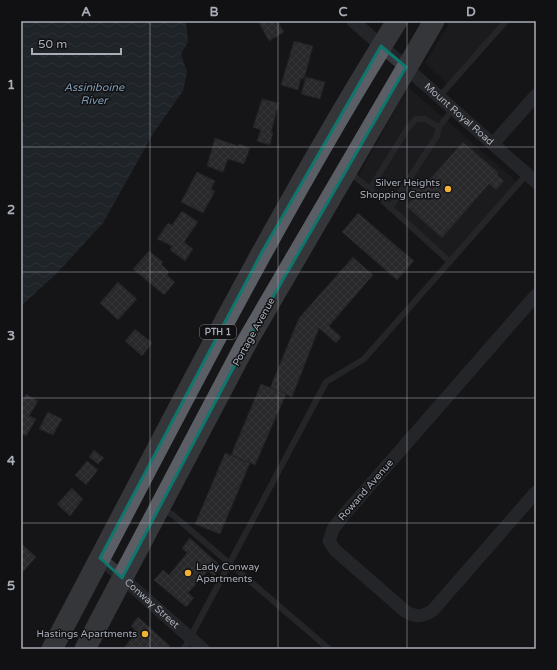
<svg xmlns="http://www.w3.org/2000/svg" width="557" height="670" font-family="'Varela Round',sans-serif">
<style>
.built{fill:#222225}
.grass{fill:url(#grass-dots)}
.water{fill:url(#water-waves)}
.building{fill:url(#building-cross-hatch);stroke:#303034}
.lines{fill:none;stroke-linecap:round;stroke-linejoin:round}
.service{stroke:#37383d;stroke-width:6}
.minor{stroke:#37383d;stroke-width:13}
.trunk{stroke:#5b5e65;stroke-width:21}
.marked{fill:none;stroke:#0f766e;stroke-width:3;stroke-linejoin:round}
.grid{fill:none;stroke:#a8adb8;stroke-width:1;stroke-opacity:0.55}
.poi-dot{fill:#f2b134;stroke:#111113;stroke-width:1.5}
.labels{text-anchor:middle;dominant-baseline:central;stroke-width:3;stroke-linejoin:round;paint-order:stroke}
.shield{fill:#111113;stroke:#7b7e86;stroke-width:1}
.shield-label{font-size:9px;font-weight:bold;fill:#a8adb8}
.street-label{font-size:10px;fill:#a8adb8;stroke:#111113}
.poi-label{font-size:10px;fill:#a8adb8;stroke:#111113;text-anchor:end}
.water-label{font-size:11px;font-style:italic;fill:#7f9bb3;stroke:#111113}
.neatline{fill:none;stroke:#a8adb8;stroke-width:1.5}
.grid-label{font-size:13px;text-anchor:middle;font-weight:bold;fill:#a8adb8}
</style>
<defs>
<pattern id="grass-dots" width="8" height="8" patternUnits="userSpaceOnUse"><rect width="8" height="8" fill="#1e261f"/><path d="M2 2h.1M6 6h.1" fill="none" stroke="#3c433d" stroke-width="1.8" stroke-linecap="round"/></pattern>
<pattern id="water-waves" width="16" height="10" patternUnits="userSpaceOnUse"><rect width="16" height="10" fill="#2c353c"/><path d="M0 5q4-4 8 0t8 0" fill="none" stroke="#485056"/></pattern>
<pattern id="building-cross-hatch" width="8" height="8" patternUnits="userSpaceOnUse"><rect width="8" height="8" fill="#404145"/><path d="M0 0l8 8M0 8l8-8" fill="none" stroke="#595a5e"/></pattern>
</defs>
<rect width="100%" height="100%" fill="#161618"/>
<g class="built">
<path d="M451 21H504L448 84 425 63Z"/>
<path d="M408 87 518 183 449 261 357 178Z"/>
</g>
<path class="grass" d="M21 21H23L24 121 21 124Z"/>
<path class="water" d="M23 21H186L188 42 181 54 187 72 183 91 154 132 103 223 57 273 21 306V124L24 121Z"/>
<g class="building">
<path d="M258 21H280L278 22 284 32 269 41Z"/>
<path d="M294 41 313 46 304 79 301 78 298 90 281 85Z"/>
<path d="M306 77 325 82 320 99 301 94Z"/>
<path d="M262 99 279 103 271 132H273L270 145 257 141 261 130 253 127Z"/>
<path d="M215 138 238 146 239 144 250 148 244 164 228 159 223 172 207 166Z"/>
<path d="M463 142 499 173 497 175 504 181 496 190 489 184 442 238 406 206 413 198 408 193 416 184 421 189Z"/>
<path d="M197 172 215 181 211 189 215 191 203 213 181 202Z"/>
<path d="M182 211 198 222 184 242 193 249 185 261 170 250 172 246 157 239 168 223 172 225Z"/>
<path d="M358 213 414 261 397 280 342 232Z"/>
<path d="M149 251 163 262 161 264 169 272 167 275 175 282 164 295 133 269Z"/>
<path d="M353 257 373 275 329 326 341 337 336 343 319 328 292 397 270 388 299 318Z"/>
<path d="M118 282 137 299 118 320 100 303Z"/>
<path d="M135 329 152 343 142 356 125 341Z"/>
<path d="M261 384 286 394 255 465 231 455Z"/>
<path d="M26 394 38 401 29 416 36 419 26 436 21 433V403Z"/>
<path d="M48 412 62 419 53 435 39 429Z"/>
<path d="M94 450 104 458 98 464 89 457Z"/>
<path d="M225 453 250 463 220 534 195 524Z"/>
<path d="M87 461 98 470 86 485 75 475Z"/>
<path d="M72 488 83 499 70 516 57 504Z"/>
<path d="M190 538 222 567 214 576 208 571 188 593 194 598 186 607 154 580 163 570 169 575 187 553 182 548Z"/>
<path d="M22 544 36 557 22 573 21 546Z"/>
<path d="M138 617 170 646 167 649H118L121 647 123 649 134 635 132 633 135 630 131 626Z"/>
</g>
<g class="lines">
<g class="service">
<path d="M439 97 506 21"/>
<path d="M349 172 370 189 407 129 416 119H425L439 127 453 109"/>
<path d="M370 189 450 262"/>
<path d="M390 208 437 136 439 127"/>
<path d="M162 509 173 515 329 649"/>
<path d="M184 649 326 382 364 359 527 174"/>
</g>
<g class="minor">
<path id="s1" d="M353 21 536 182"/>
<path d="M493 144 536 95"/>
<path d="M536 295 343 516 333 529 329 541 335 550 405 611C416 618 423 617 433 610L536 492"/>
<path id="s2" d="M100 558 203 649"/>
</g>
<g class="trunk">
<path d="M52 649C164 438 270 224 397 21"/>
<path d="M85 649 248 340 434 21"/>
</g>
</g>
<path d="M0 0H557V670H0ZM381 46 406 67 248 340 122 578 100 558 262 252Z" fill="#161618" fill-opacity=".55" fill-rule="evenodd"/>
<path class="marked" d="M381 46 406 67 248 340 122 578 100 558 262 252Z"/>
<path class="grid" d="M150 21V649M278 21V649M407 21V649M21 147H536M21 272H536M21 398H536M21 523H536"/>
<g class="poi-dot">
<circle cx="448" cy="189" r="4"/>
<circle cx="188" cy="573" r="4"/>
<circle cx="145" cy="634" r="4"/>
</g>
<g class="labels">
<rect class="shield" x="200" y="325" width="36" height="14" rx="3"/>
<g class="shield-label">
<text x="218" y="332">PTH 1</text>
</g>
<g class="street-label">
<text stroke="none"><textPath href="#s1" startOffset="141">Mount Royal Road</textPath></text>
<text transform="translate(254 332) rotate(-61)">Portage Avenue</text>
<text transform="translate(366 490) rotate(-49)">Rowand Avenue</text>
<text stroke="none"><textPath href="#s2" startOffset="69">Conway Street</textPath></text>
</g>
<g class="poi-label">
<text x="440" y="183">Silver Heights<tspan x="440" dy="12">Shopping Centre</tspan></text>
<text x="196" y="567" text-anchor="start">Lady Conway<tspan x="196" dy="12">Apartments</tspan></text>
<text x="137" y="634">Hastings Apartments</text>
</g>
<g class="water-label">
<text x="94" y="87">Assiniboine<tspan x="94" dy="13">River</tspan></text>
</g>
</g>
<rect width="557" height="670" fill="none" stroke="#111113" stroke-width="44"/>
<path d="M32 48v6h89v-6" fill="none" stroke="#a8adb8" stroke-width="2"/>
<text x="38" y="48" font-size="12" fill="#a8adb8" stroke="#111113" stroke-width="3" paint-order="stroke">50 m</text>
<rect x="22" y="22" width="513" height="626" class="neatline"/>
<g class="grid-label">
<text x="86" y="16">A</text>
<text x="214" y="16">B</text>
<text x="343" y="16">C</text>
<text x="471" y="16">D</text>
<text x="11" y="89">1</text>
<text x="11" y="214">2</text>
<text x="11" y="340">3</text>
<text x="11" y="465">4</text>
<text x="11" y="590">5</text>
</g>
</svg>
